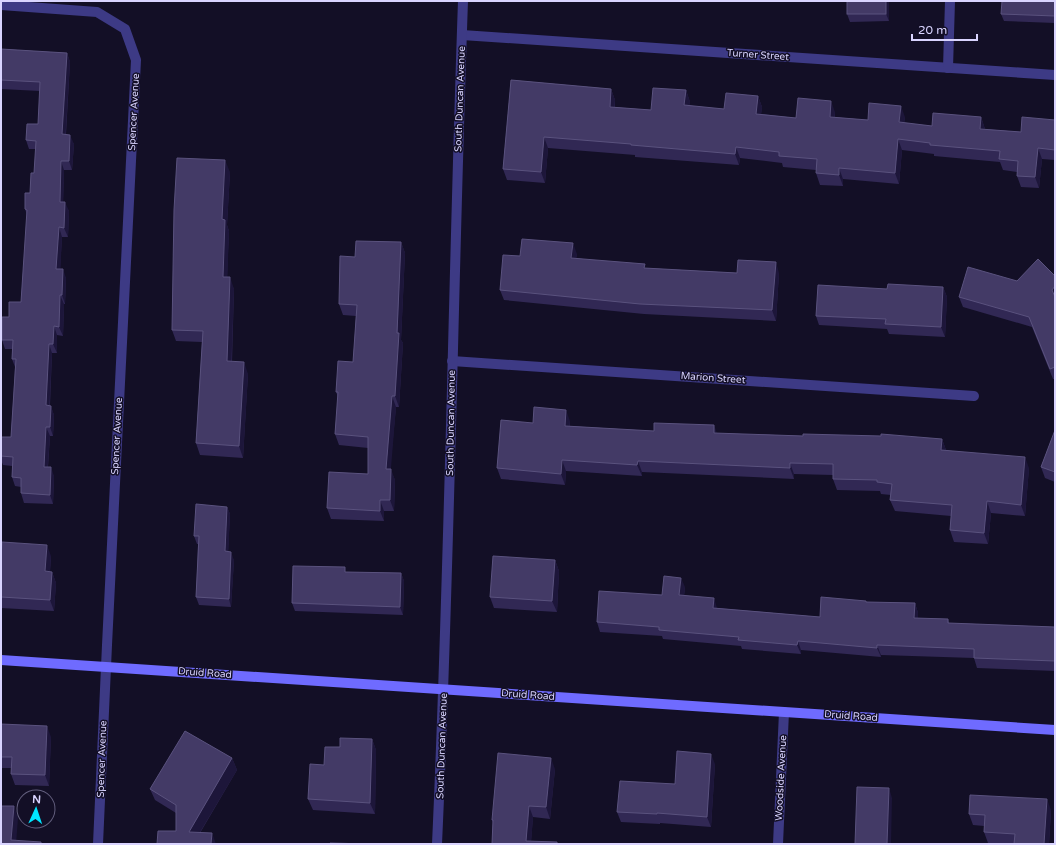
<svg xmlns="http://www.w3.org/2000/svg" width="1056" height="845" font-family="'Varela Round',sans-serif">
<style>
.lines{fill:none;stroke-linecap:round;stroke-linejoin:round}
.street{stroke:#3d3a85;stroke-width:10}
.secondary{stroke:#6f6bff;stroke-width:10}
.wall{fill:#312854}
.shaded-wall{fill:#1d163a}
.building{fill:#433a66;stroke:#5a527e}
.labels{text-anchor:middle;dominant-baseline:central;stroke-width:3;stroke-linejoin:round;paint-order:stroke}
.street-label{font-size:10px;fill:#d9d4ff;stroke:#130f26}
</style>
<rect width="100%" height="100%" fill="#130f26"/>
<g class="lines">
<g class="street">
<path d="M1 5 97 12 125 29 136 60 107 645 98 844"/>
<path d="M462 35 1055 75"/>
<path d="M948 68 950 1"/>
<path d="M452 361 974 396"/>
<path d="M437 844C450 563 453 282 463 1"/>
<path d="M778 844 784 712"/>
</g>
<path class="secondary" d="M1 660 1055 730"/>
</g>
<g class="wall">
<path d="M889 1V21L850 22 847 14Z"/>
<path d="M1055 1V23L1004 21 1001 14Z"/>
<path d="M1 49 67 53 70 62 66 134 74 144 72 170H64L63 202 69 211 68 237H62L60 269 66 278 65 304H64L63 336 57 335V353H52L50 405 54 415 53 436H50L48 467 54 476 53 504 24 503 21 493V487L15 486 12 477V466L3 465 1 460V437H11L15 367 12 359V349H5L2 340 9 317 21 302 27 215 25 209 30 193 34 173 36 149H29L26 140 38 124 40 91 1 89Z"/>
<path d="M511 80 611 89 615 100V107L651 110 686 90 690 102 689 106 724 109 758 96 762 107 761 114 796 118 835 112V117L868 120 905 117 904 123 932 126 981 117 985 129 1021 132 1055 120V160L1042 159 1039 188 1021 187 1017 176V172L1003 170 1000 162 934 156V154L902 150 899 184 843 179V186L820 185 816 173V170L783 167 782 163 740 158 739 165 635 157V155L548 148 545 183 507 180 503 169Z"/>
<path d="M230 172 227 225 229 231 227 277 234 289 232 362 248 374 243 458 200 455 196 443 202 342 176 341 172 330Z"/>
<path d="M401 242 405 253 401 340 403 343 399 407H396L390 469 395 480 394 511H384V521L331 519 327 508 368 474V448L339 445 335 434 338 397 336 392 353 362 356 316 343 315 339 304 355 257Z"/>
<path d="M577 254 576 258 646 268 737 273H779L776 321 644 314 504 300 500 290 520 256Z"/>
<path d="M1055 276V379H1053L1032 327 963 307 959 297 1017 281Z"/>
<path d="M943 287 947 297 945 337 889 334 887 329 819 325 816 316 887 289Z"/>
<path d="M570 421V426L654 431 803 436 942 439 946 450 1029 468 1025 516 991 513 988 544 954 542 950 530 951 516 895 511 890 500 891 495 881 494 880 491 837 490 833 479V475L794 474V479L642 472V476L566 471 565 485 501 479 497 468 533 423Z"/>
<path d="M1055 430V482L1045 478 1041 467Z"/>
<path d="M227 507 230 514 228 552 234 560 231 607 199 605 196 597 198 544H197L194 536Z"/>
<path d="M51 556 50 572H52L56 583 54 611 1 608V559Z"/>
<path d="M555 560 559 571 557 612 494 608 490 597Z"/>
<path d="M346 572 401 573 404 581 403 615 295 611 292 603Z"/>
<path d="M685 587 684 596 717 608 820 617 867 602 915 603 918 613V618L948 619 949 623 1055 627V671L977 668 974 658 881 655V657L801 650V654L742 649 741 646 663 639 662 636 600 632 597 622 662 595Z"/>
<path d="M1 724 51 737 49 786 15 785 11 774V768H1Z"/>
<path d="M372 739 376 750 375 814 313 810 308 799 324 765 340 747Z"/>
<path d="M232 758 237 770 200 833 176 831V813L155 800 150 789Z"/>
<path d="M715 764 711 827 660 823V824L621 822 617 812Z"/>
<path d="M555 769 550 819 533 817 531 841 557 842 558 844H492L493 823 492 820Z"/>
<path d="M1051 810 1049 844 988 843 984 832V826L973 825 969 814Z"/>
</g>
<g class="shaded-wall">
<path d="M886 1H889V21L886 14Z"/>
<path d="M67 53 70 62 65 143 62 134Z"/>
<path d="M611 89 615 100 614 118 610 107Z"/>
<path d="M686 90 690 102 688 116 684 105Z"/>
<path d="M758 96 762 107 760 125 756 114Z"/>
<path d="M831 101 835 112 834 128 830 117Z"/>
<path d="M901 106 905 117 903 134 899 122Z"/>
<path d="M981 117 985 129 984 140 980 129Z"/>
<path d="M70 135 74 144 72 170 69 161Z"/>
<path d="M544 137 548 148 545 183 541 172Z"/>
<path d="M898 139 902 150 899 184 895 173Z"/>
<path d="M736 147 740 158 739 165 735 154Z"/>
<path d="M1038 148 1042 159 1039 188 1035 177Z"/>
<path d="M225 160 230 172 227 225 229 231 227 288 223 277 222 219Z"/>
<path d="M61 161 64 170 63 211 60 202Z"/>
<path d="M839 168 843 179V186L839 175Z"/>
<path d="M65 202 69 211 68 237 64 228Z"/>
<path d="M59 227 62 237 60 278 56 269Z"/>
<path d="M401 242 405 253 401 340 403 343 399 407 395 396Z"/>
<path d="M573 243 577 254 575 269 571 258Z"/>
<path d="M776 262 779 273 776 321 772 310Z"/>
<path d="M63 269 66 278 65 304 62 295Z"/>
<path d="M230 277 234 289 231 373 227 361Z"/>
<path d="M1055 286V298L1052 290Z"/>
<path d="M943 287 947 297 945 337 941 327Z"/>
<path d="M60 295 64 304 63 336 59 327Z"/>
<path d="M54 326 57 335V353L53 344Z"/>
<path d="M49 344 52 353 49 414 46 405Z"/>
<path d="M244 362 248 374 243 458 239 446Z"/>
<path d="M392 396 396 407 390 480 386 469Z"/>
<path d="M51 406 54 415 53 436 50 427Z"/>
<path d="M566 410 570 421 569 437 565 426Z"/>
<path d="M714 425 718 436 714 433Z"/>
<path d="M46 427 50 436 47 476 44 467Z"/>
<path d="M942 439 946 450H941Z"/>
<path d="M1025 457 1029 468 1025 516 1021 505Z"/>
<path d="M562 460 566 471 565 485 561 474Z"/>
<path d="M638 461 642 472V476L637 465Z"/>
<path d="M790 463 794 474V479L790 468Z"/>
<path d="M51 467 54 476 53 504 50 495Z"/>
<path d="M391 469 395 480 394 511 390 500Z"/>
<path d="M380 500 384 511V521L380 511Z"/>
<path d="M987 501 991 513 988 544 984 533Z"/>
<path d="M227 507 230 514 228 559 225 551Z"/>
<path d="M47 545 51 556 49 583 45 571Z"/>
<path d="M231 552 234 560 231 607 229 599Z"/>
<path d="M555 560 559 571 557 612 552 601Z"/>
<path d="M52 572 56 583 54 611 50 600Z"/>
<path d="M401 573 404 581 403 615 400 607Z"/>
<path d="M681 578 685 587 683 605 679 595Z"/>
<path d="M714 598 717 608H713Z"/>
<path d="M915 603 918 613V627L914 618Z"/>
<path d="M798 641 801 650V654L797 645Z"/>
<path d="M877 645 881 655V657L877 648Z"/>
<path d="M47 726 51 737 49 786 45 775Z"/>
<path d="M372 739 376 750 375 814 370 803Z"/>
<path d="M711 754 715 764 711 827 707 817Z"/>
<path d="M232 758 237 770 193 844 189 832Z"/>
<path d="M551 758 555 769 550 819 546 807Z"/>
<path d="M889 788 892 798 891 844H887Z"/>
<path d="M1047 799 1051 810 1049 844H1044Z"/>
<path d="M14 806 18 818 16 844 11 840Z"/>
<path d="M529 806 533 817 531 844 526 841Z"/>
<path d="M212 833 216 844H211Z"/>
</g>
<g class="building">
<rect x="847" y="1" width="39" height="13"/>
<path d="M1002 1H1055V16L1001 14Z"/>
<path d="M1 49 67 53 62 134 70 135 69 161H61L60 202H65L64 228 59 227 56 269H63L62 295H60L59 327 54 326 53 344H49L46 405 51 406 50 427H46L44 467H51L50 495 21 493V478L12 477 13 457 1 456V437H11L16 359H12L13 340H2V317H9V302H21L27 210 25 209V193H30L31 173H34L36 141 26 140 27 124H38L40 82 1 80Z"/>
<path d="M511 80 611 89 610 107 651 110 653 88 686 90 684 105 724 109 726 93 758 96 756 114 796 118 798 98 831 101 830 117 868 120 869 103 901 106 899 122 932 126 933 113 981 117 980 129 1021 132 1022 117 1055 120V150L1038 148 1035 177 1017 176 1018 161 999 159 1000 151 930 145V143L898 139 895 173 839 168V175L816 173 817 159 779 156V152L736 147 735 154 631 145V144L544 137 541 172 503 169Z"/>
<path d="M177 158 225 160 222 219 225 220 223 277H230L227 361 244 362 239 446 196 443 203 331 172 330 174 210Z"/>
<path d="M522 239 573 243 571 258 645 264 644 268 737 273 738 260 776 262 772 310 640 304 500 290 503 255 520 256Z"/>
<path d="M356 241 401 242 397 333H399L395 396H392L386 469H391L390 500H380V511L327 508 329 472 368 474V437L335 434 338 392H336L338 361 353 362 357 305 339 304 340 256 355 257Z"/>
<path d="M1038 259 1055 276V286L1052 290 1055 297V367L1050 369 1029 317 959 297 968 267 1017 281Z"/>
<path d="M888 284 943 287 941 327 885 324 886 319 816 316 818 285 887 289Z"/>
<path d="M534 407 566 410 565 426 654 431V423L714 425V433L803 436V434L881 436V434L942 439 941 450 1025 457 1021 505 987 501 984 533 950 530 952 505 890 500 892 484 877 482V480L833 479V464L790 463V468L638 461 637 465 562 460 561 474 497 468 501 420 533 423Z"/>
<path d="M1055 430V472L1041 467Z"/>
<path d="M196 504 227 507 225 551 231 552 229 599 196 597 199 536H194Z"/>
<path d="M2 542 47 545 45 571 52 572 50 600 1 597V559Z"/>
<path d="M493 556 555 560 552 601 490 597Z"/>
<path d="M293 566 345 567V572L401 573 400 607 292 603Z"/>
<path d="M664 576 681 578 679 595 714 598 713 608 820 617 821 597 866 601V602L915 603 914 618 948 619V623L1055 627V661L974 658V649L877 645V648L798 641 797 645 738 640 739 637 659 630V627L597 622 599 591 662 595Z"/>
<path d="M1 724 47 726 45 775 11 774 12 757H1Z"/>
<path d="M185 731 232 758 189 832 212 833 211 844H157L158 831H176V805L150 789Z"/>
<path d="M340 738 372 739 370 803 308 799 310 764 324 765 325 747H340Z"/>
<path d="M677 751 711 754 707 817 657 813V814L617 812 620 781 675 784Z"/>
<path d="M498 753 551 758 546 807 529 806 526 841 557 842V844H492L493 820H492Z"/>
<path d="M857 787 889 788 887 844H855Z"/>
<path d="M970 795 1047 799 1044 844H1014L1015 834 984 832 985 815 969 814Z"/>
<path d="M1 806H14L11 840 41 842V844H1Z"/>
<path d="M330 843 368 844H330Z"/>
</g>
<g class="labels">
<g class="street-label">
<text transform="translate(758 55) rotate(4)">Turner Street</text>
<text transform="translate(460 99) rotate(-88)">South Duncan Avenue</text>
<text transform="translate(134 112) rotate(-87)">Spencer Avenue</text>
<text transform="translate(713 378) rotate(4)">Marion Street</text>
<text transform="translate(451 423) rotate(-89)">South Duncan Avenue</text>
<text transform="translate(117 436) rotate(-87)">Spencer Avenue</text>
<text transform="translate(205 673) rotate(4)">Druid Road</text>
<text transform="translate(528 695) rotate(4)">Druid Road</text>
<text transform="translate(851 716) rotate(4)">Druid Road</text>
<text transform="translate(442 746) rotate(-88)">South Duncan Avenue</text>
<text transform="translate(102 759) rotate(-88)">Spencer Avenue</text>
<text transform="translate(781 778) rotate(-87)">Woodside Avenue</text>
</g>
</g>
<rect width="1056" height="845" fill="none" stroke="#d9d4ff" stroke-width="4"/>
<g transform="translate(36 809) rotate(3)"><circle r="19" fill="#130f26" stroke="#625e7d"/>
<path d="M0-3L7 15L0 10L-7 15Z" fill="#00e5ff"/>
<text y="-6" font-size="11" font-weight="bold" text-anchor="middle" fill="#d9d4ff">N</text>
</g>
<path d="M912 34v6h65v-6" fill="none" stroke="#d9d4ff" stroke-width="2"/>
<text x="918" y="34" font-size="12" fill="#d9d4ff" stroke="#130f26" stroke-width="3" paint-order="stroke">20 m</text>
</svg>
